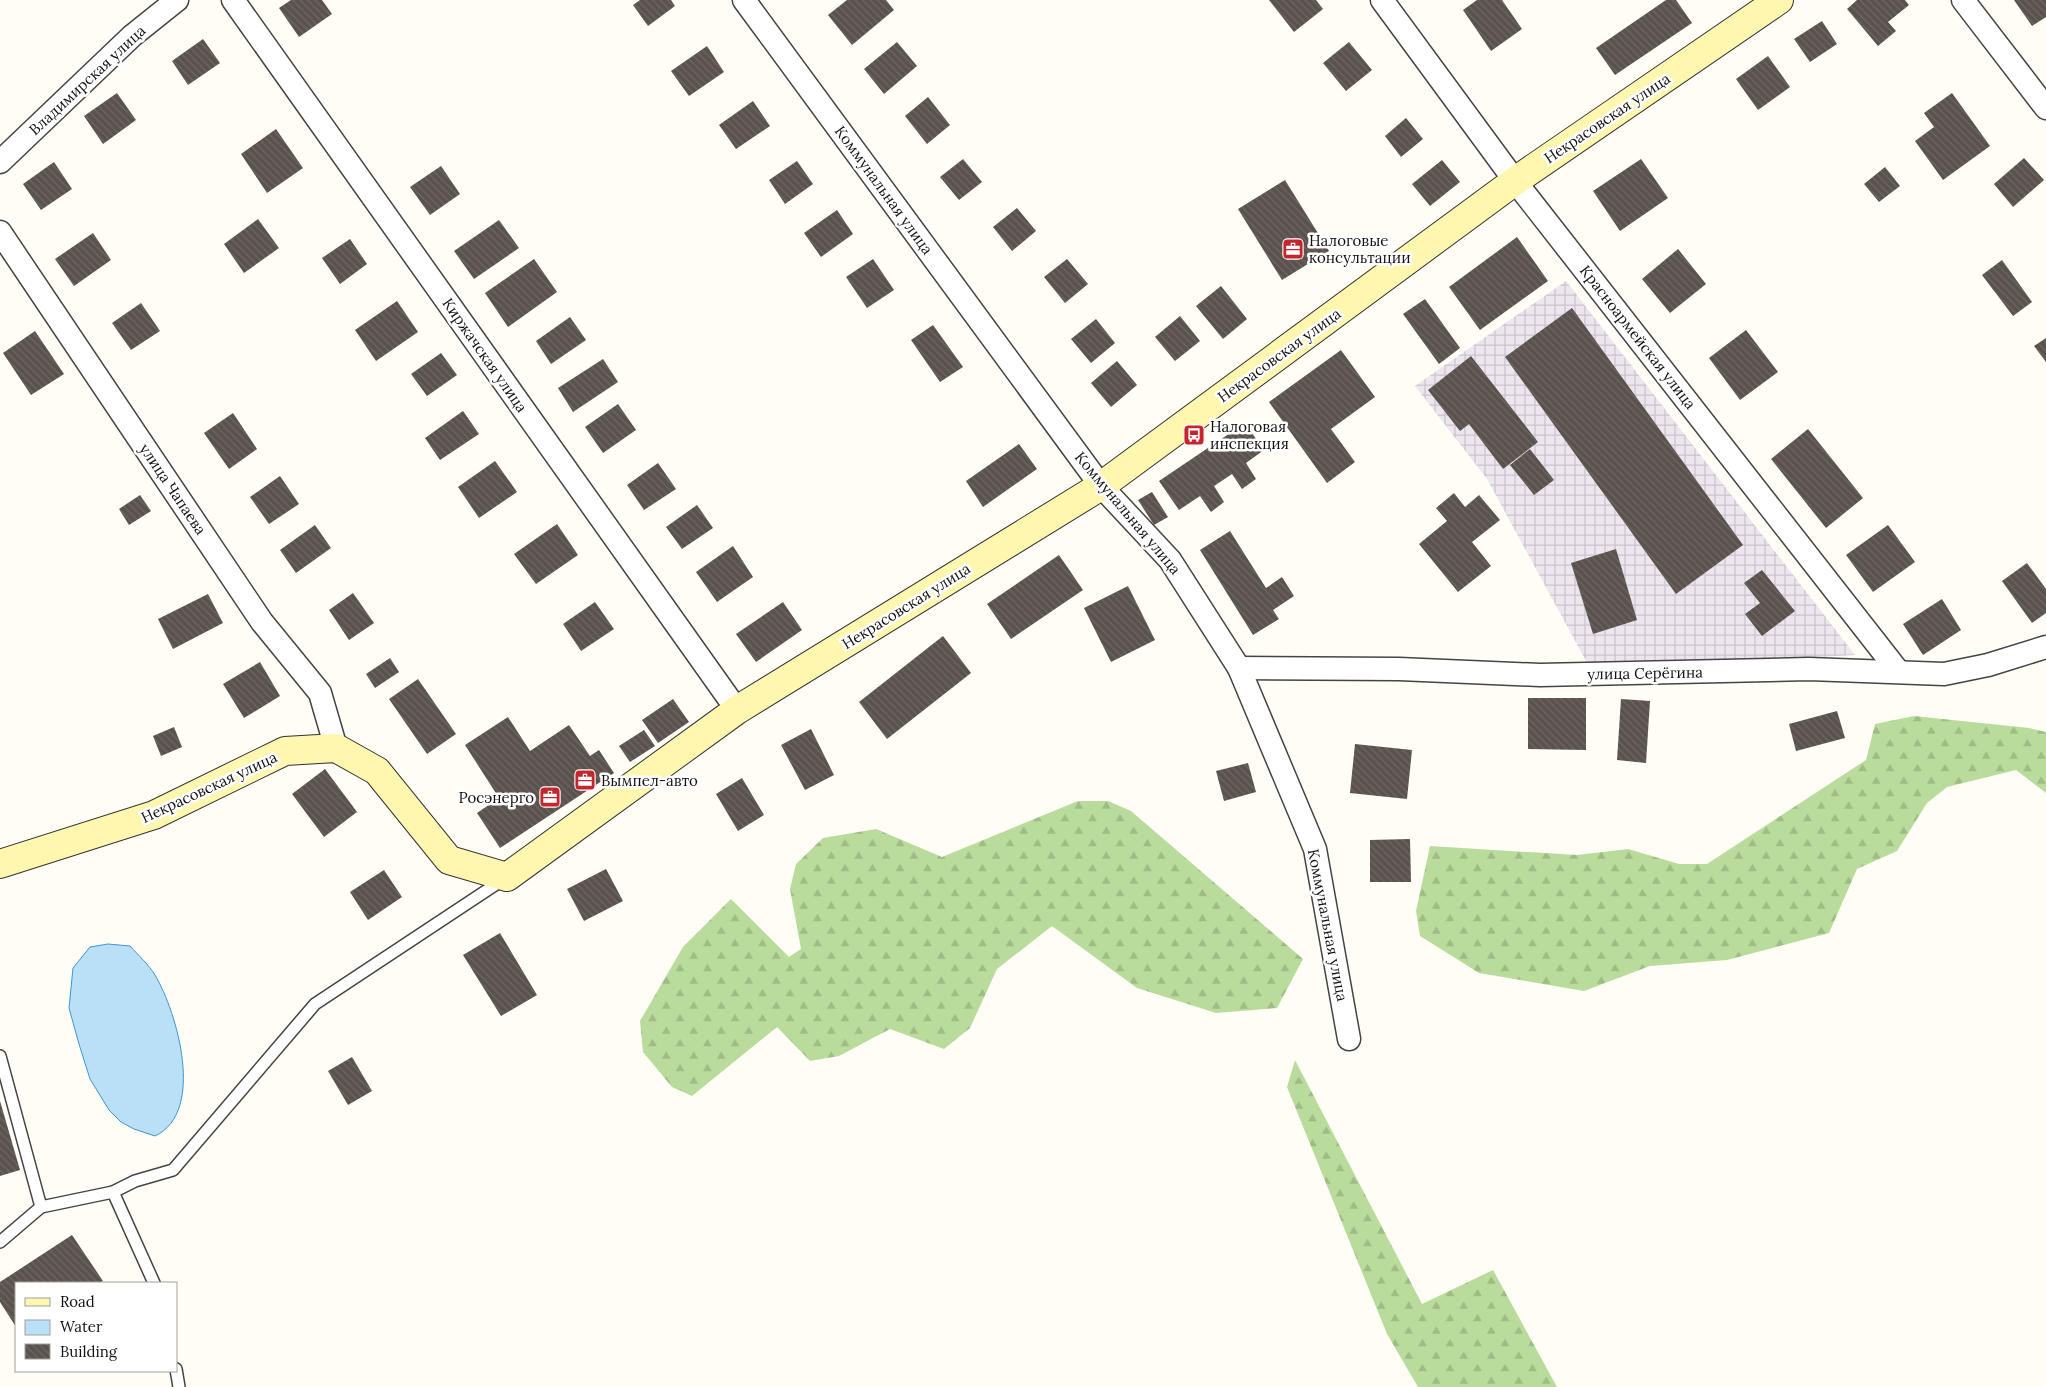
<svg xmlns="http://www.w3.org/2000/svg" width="2046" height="1387" font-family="Lora,serif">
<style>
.industrial{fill:url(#industrial-grid)}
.forest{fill:url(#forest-firs)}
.water{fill:#b9e0f7;stroke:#3f96cf}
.building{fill:url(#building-back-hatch)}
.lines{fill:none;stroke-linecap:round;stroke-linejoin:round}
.lane-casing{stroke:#444;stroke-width:14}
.street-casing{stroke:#444;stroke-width:25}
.secondary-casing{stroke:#333;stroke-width:30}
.lane{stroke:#fff;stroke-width:11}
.street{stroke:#fff;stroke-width:22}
.secondary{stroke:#fff6b0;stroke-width:28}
.labels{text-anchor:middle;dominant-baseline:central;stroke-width:5;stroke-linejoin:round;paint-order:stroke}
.street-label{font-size:15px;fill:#111;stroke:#fff}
.poi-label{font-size:15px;fill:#111;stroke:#fff;text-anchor:start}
</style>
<defs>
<pattern id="industrial-grid" width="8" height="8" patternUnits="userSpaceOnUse" patternTransform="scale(1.25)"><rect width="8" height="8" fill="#eee6ef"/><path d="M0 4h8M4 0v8" fill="none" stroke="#cbc4cc"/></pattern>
<pattern id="forest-firs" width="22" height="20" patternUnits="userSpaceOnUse" patternTransform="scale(1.25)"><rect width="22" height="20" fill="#b9dc9c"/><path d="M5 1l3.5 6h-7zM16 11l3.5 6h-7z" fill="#9ebc85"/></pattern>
<pattern id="building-back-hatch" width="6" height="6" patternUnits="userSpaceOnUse" patternTransform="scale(1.25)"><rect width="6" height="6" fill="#5a524d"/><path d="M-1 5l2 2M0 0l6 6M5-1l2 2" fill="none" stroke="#6d6662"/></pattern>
</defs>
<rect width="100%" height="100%" fill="#fffdf5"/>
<path class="industrial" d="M1566 281 1855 655 1591 670 1487 479 1415 386Z"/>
<g class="forest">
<path d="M1914 716 2029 728 2046 732V793L2016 770 1947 787 1927 803 1897 851 1857 869 1829 933 1727 960 1650 966 1584 991 1479 973 1420 936 1416 911 1430 846 1577 855 1628 849 1679 864H1707L1866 760 1875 724Z"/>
<path d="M1078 801H1108L1131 811 1303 959 1277 1008 1216 1013 1137 988 1052 926 997 969 970 1028 944 1049 890 1029 839 1056 810 1061 777 1027 692 1096 672 1087 643 1052 640 1021 683 947 731 899 789 957 801 949 790 889 796 864 823 838 876 829 942 857Z"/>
<path d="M1295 1060 1422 1304 1493 1270 1557 1387H1418L1387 1334 1287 1087Z"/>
</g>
<path class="water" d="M108 944 130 946C138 955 149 965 155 975 177 1012 206 1112 155 1136L134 1129 121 1122 109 1110 90 1079 79 1044 69 1008 73 968 90 947Z"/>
<g class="building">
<path d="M291 0H322L332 14 299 37 279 8Z"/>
<path d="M640 0H671L675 6 648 26 633 5Z"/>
<path d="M847 0H886L894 10 852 45 828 15Z"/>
<path d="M1269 0H1316L1323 9 1294 32Z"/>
<path d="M1477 0H1502L1522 29 1491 51 1463 10Z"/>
<path d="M1666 0H1676L1692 23 1615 75 1596 48Z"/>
<path d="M1857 0H1905L1909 5 1888 22 1896 31 1878 46 1847 9Z"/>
<path d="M2014 0H2046V17L2032 26Z"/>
<path d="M1822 21 1837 44 1810 62 1794 39Z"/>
<path d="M203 39 220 63 188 85 172 61Z"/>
<path d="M897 42 917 66 884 94 864 69Z"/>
<path d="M1349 42 1372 70 1346 91 1323 63Z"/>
<path d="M707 46 724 72 689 96 671 71Z"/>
<path d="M1768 56 1790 87 1758 110 1736 79Z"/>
<path d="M117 93 136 120 103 144 84 116Z"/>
<path d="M1952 93 1990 146 1943 180 1915 141 1934 127 1924 113Z"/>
<path d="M928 97 950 125 927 144 905 116Z"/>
<path d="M753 101 770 126 736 149 719 125Z"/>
<path d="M1406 118 1423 139 1401 157 1385 136Z"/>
<path d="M276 129 303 168 267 193 241 154Z"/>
<path d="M2024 158 2044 180 2013 207 1994 184Z"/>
<path d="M963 159 982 182 959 200 940 177Z"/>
<path d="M1641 159 1668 198 1620 231 1593 191Z"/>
<path d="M1442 160 1460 182 1430 206 1412 184Z"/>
<path d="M797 161 813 184 785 204 769 180Z"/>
<path d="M54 162 72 189 41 210 23 184Z"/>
<path d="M441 166 460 194 430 215 410 187Z"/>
<path d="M1885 167 1900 186 1879 202 1864 184Z"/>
<path d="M1285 180 1329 251 1282 280 1238 209Z"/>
<path d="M1017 208 1036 231 1012 251 993 227Z"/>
<path d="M837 210 853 234 821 257 804 233Z"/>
<path d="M258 219 279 248 244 273 224 244Z"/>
<path d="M499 220 519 248 474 279 454 251Z"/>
<path d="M93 233 111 260 74 286 55 259Z"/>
<path d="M1517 237 1548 281 1480 330 1449 287Z"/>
<path d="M350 239 367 264 340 284 322 258Z"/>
<path d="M1678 249 1706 284 1670 313 1642 279Z"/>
<path d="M534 259 557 292 508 327 485 293Z"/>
<path d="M873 259 894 290 867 308 846 277Z"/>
<path d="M1067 259 1088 284 1065 303 1044 277Z"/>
<path d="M2002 260 2032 302 2013 316 1982 275Z"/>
<path d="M1221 286 1247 319 1223 339 1196 306Z"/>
<path d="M1425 299 1460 348 1439 364 1403 314Z"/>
<path d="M397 301 418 332 376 361 355 330Z"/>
<path d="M141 303 160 331 131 350 112 323Z"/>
<path d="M1572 308 1743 545 1676 594 1505 357Z"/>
<path d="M1180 316 1200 341 1175 361 1155 337Z"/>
<path d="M570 317 586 340 551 364 536 341Z"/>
<path d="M1096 319 1115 343 1091 363 1071 339Z"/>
<path d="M933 325 963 367 940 382 911 340Z"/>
<path d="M1746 330 1778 372 1740 400 1709 358Z"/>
<path d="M35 331 64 374 31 395 3 353Z"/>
<path d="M2046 338V362L2034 346Z"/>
<path d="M1341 350 1375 397 1331 429 1355 462 1327 483 1269 402Z"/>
<path d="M441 353 457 375 427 396 411 374Z"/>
<path d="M1471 356 1538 442 1503 469 1469 424 1460 431 1428 390Z"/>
<path d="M603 359 618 382 573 412 558 388Z"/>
<path d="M1117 361 1137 385 1111 407 1091 383Z"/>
<path d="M618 404 636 430 603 453 585 427Z"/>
<path d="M463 411 479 434 440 460 425 438Z"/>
<path d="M233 413 257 449 229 469 204 433Z"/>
<path d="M1245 423 1264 450 1246 463 1256 479 1242 489 1232 474 1214 486 1224 502 1211 512 1200 496 1179 510 1159 481Z"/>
<path d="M1808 429 1863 498 1826 528 1771 459Z"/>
<path d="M1019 444 1037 469 983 507 966 481Z"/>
<path d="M1530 449 1554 480 1534 495 1510 465Z"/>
<path d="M495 461 517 492 479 518 458 487Z"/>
<path d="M658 463 676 489 644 510 627 485Z"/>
<path d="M280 476 299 504 269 524 250 497Z"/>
<path d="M1152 492 1168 517 1154 525 1138 500Z"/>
<path d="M1454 493 1465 507 1479 495 1500 520 1472 542 1491 566 1458 592 1419 544 1447 521 1436 508Z"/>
<path d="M140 495 151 511 129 525 119 509Z"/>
<path d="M697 505 713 528 682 549 666 527Z"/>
<path d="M557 524 578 555 536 584 514 554Z"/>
<path d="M315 525 331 548 296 573 280 550Z"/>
<path d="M1888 525 1915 562 1873 592 1846 555Z"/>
<path d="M1230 531 1266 588 1282 577 1294 596 1273 610 1279 619 1253 635 1200 550Z"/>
<path d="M733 546 753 577 717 602 696 572Z"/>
<path d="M1616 549 1637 620 1593 634 1571 563Z"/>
<path d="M1059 555 1083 590 1011 639 987 604Z"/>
<path d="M2027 563 2046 589V613L2032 623 2002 581Z"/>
<path d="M1762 570 1795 611 1762 636 1745 614 1760 603 1744 583Z"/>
<path d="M1128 586 1155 640 1111 662 1084 608Z"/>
<path d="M353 593 374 623 349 640 329 610Z"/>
<path d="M208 594 223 623 173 649 158 619Z"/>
<path d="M1942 599 1961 630 1923 655 1903 624Z"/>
<path d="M595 602 614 629 581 651 563 624Z"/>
<path d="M783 602 802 630 756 662 736 634Z"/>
<path d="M943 636 971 673 887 739 859 702Z"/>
<path d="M390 658 399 672 375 688 366 674Z"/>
<path d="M260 662 280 696 244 718 223 684Z"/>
<path d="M418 679 456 734 427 754 389 699Z"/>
<path d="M1528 698H1586V750L1528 749Z"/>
<path d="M673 699 689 722 658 743 642 720Z"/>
<path d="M1621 699 1650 701 1646 763 1617 760Z"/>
<path d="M1837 711 1845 738 1796 751 1789 724Z"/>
<path d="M508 717 530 751 569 725 590 756 599 750 614 773 500 848 477 813 499 798 465 745Z"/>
<path d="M174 727 182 747 161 756 153 736Z"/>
<path d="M811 729 834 775 805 790 781 745Z"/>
<path d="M644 730 655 746 630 762 619 746Z"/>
<path d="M1355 744 1412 750 1407 799 1350 793Z"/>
<path d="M1248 763 1256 792 1224 801 1216 771Z"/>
<path d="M325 769 357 812 324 837 292 794Z"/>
<path d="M742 778 764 815 738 831 716 794Z"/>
<path d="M1410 839 1411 882H1370V840Z"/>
<path d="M606 869 623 901 584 921 567 889Z"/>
<path d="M384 870 402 897 368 920 350 892Z"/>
<path d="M500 933 537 995 501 1016 463 955Z"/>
<path d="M352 1057 372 1091 348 1105 328 1071Z"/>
<path d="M0 1101 20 1170 0 1176Z"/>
<path d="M72 1235 103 1281 99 1283H16V1327L0 1302V1282Z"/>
</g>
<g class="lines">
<g class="lane-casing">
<g id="lane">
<path d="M0 1056 41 1207 113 1192 135 1181 173 1170 315 1004 504 879"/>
<path d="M113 1192 154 1283"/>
<path d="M0 1242 41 1207"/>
<path d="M176 1369 179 1387"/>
</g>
</g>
<g class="street-casing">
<g id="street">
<path d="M233 0 737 710"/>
<path d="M744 0 1101 486 1170 560 1239 668 1315 849 1349 1039"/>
<path d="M1382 0 1515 181 1898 671"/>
<path d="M1963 0 2046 108"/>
<path d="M0 162 132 36 177 0"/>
<path d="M0 232 262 622 320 693 336 748"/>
<path d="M1239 668 1399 669 1540 675 1809 669 1944 674 1988 665 2046 647"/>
</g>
</g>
<g class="secondary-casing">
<path id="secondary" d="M0 864 154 815 285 751 336 748 377 771 449 860 507 877 737 710 1101 486 1515 181 1779 0"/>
</g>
<use href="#lane" class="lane"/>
<use href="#street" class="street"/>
<use href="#secondary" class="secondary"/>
</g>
<defs>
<g id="office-square" transform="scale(1.125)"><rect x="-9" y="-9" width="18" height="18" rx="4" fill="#c4262e" stroke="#fff"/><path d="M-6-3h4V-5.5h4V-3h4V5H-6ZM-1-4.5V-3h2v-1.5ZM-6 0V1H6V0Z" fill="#fff"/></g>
<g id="bus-square" transform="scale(1.125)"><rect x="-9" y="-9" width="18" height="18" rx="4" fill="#c4262e" stroke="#fff"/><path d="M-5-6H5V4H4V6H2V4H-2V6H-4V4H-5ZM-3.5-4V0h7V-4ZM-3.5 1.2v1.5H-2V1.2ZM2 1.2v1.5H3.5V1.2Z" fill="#fff"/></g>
</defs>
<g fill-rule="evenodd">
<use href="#office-square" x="1293" y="249"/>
<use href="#bus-square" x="1194" y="435"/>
<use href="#office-square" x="585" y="780"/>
<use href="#office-square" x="550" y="797"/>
</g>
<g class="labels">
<g class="street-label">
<text transform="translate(87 80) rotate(-43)">Владимирская улица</text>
<text transform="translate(1607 118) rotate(-34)">Некрасовская улица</text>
<text transform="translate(884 190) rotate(54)">Коммунальная улица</text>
<text transform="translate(1638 337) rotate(52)">Красноармейская улица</text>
<text transform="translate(485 355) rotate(55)">Киржачская улица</text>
<text transform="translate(1279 355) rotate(-36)">Некрасовская улица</text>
<text transform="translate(173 489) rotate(56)">улица Чапаева</text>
<text transform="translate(1128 513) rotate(50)">Коммунальная улица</text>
<text transform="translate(906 606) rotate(-32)">Некрасовская улица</text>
<text transform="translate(1645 673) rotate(-1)">улица Серёгина</text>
<text transform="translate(209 787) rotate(-25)">Некрасовская улица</text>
<text transform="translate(1328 925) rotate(79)">Коммунальная улица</text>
</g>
<g class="poi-label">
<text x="1309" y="240">Налоговые<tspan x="1309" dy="17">консультации</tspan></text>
<text x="1210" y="426">Налоговая<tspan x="1210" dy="17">инспекция</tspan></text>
<text x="601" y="780">Вымпел-авто</text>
<text x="534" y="797" text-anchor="end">Росэнерго</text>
</g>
</g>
<rect x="15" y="1282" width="162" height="90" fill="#ffffff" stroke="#a0a0a0"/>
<rect x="25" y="1298" width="25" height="8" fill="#fff6b0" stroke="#a0a0a0"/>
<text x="60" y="1307" font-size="15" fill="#111111">Road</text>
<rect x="25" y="1320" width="25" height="15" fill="#b9e0f7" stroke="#a0a0a0"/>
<text x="60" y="1332" font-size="15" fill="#111111">Water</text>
<rect x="25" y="1344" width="25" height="15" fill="url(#building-back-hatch)" stroke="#a0a0a0"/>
<text x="60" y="1357" font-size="15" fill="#111111">Building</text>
</svg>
